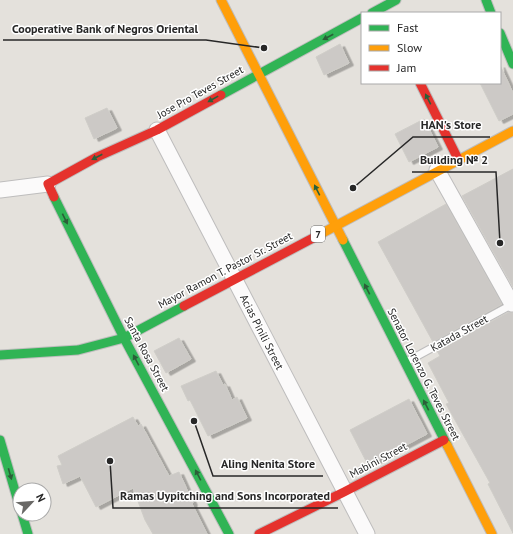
<svg xmlns="http://www.w3.org/2000/svg" width="513" height="534" font-family="'PT Sans',sans-serif">
<style>
.building{fill:#ccc9c6;stroke:#cfcdc8;filter:url(#shadow)}
.lines{fill:none;stroke-linecap:round;stroke-linejoin:round}
.lane-casing{stroke:#bebdbd;stroke-width:9}
.street-casing{stroke:#bebdbd;stroke-width:17}
.fast-casing{stroke:#bebdbd;stroke-width:11}
.slow-casing{stroke:#bebdbd;stroke-width:11}
.jam-casing{stroke:#bebdbd;stroke-width:11}
.lane{stroke:#fbfafa;stroke-width:7}
.street{stroke:#fbfafa;stroke-width:15}
.fast{stroke:#30b455;stroke-width:9}
.slow{stroke:#ff9f0a;stroke-width:9}
.jam{stroke:#e5322d;stroke-width:9}
.oneway{fill:#2b5f39}
.labels{text-anchor:middle;dominant-baseline:central;stroke-width:3;stroke-linejoin:round;paint-order:stroke}
.shield{fill:#fff;stroke:#686868;stroke-width:1}
.shield-label{font-size:10px;font-weight:bold;fill:#272727}
.street-label{font-size:11px;fill:#272727;stroke:#fff}
.leader{fill:none;stroke:#272727;stroke-width:1.5}
.callout-dot{fill:#272727;stroke:#fff;stroke-width:1.5}
.callout-label{font-size:12px;text-anchor:middle;font-weight:bold;fill:#272727;stroke:#fff;stroke-width:3;stroke-linejoin:round;paint-order:stroke}
</style>
<defs>
<filter id="shadow"><feDropShadow dx="4.5" dy="2.5" stdDeviation="0" flood-color="#0004"/></filter>
</defs>
<rect width="100%" height="100%" fill="#e4e1dc"/>
<g class="building">
<path d="M340 44 349 63 324 75 316 57Z"/>
<path d="M500 65 513 93V114L499 121 480 83H500Z"/>
<path d="M107 108 117 128 94 139 85 118Z"/>
<path d="M424 119 438 147 409 162 395 134Z"/>
<path d="M513 169V287L462 196Z"/>
<path d="M446 204 502 304 433 342 378 242Z"/>
<path d="M509 312 513 313V533L488 484 490 483 446 404 449 403 428 363 440 356 437 351Z"/>
<path d="M179 338 191 359 166 373 154 351Z"/>
<path d="M216 371 223 385 225 384 232 400 237 397 247 418 208 436 190 400 188 401 181 386Z"/>
<path d="M409 399 427 434 368 465 350 430Z"/>
<path d="M133 417 138 426 141 424 169 476 179 472 193 503 192 504 207 534H153L145 520 133 488 96 507 80 476 63 484 57 466 62 465 58 456Z"/>
</g>
<g class="lines">
<g class="lane-casing">
<path id="lane" d="M406 362 513 304"/>
</g>
<g class="street-casing">
<g id="street">
<path d="M157 130 367 534"/>
<path d="M437 170 512 304"/>
<path d="M0 190 48 184"/>
</g>
</g>
<g class="fast-casing">
<g id="fast">
<path d="M486 0 491 13"/>
<path d="M372 13 396 0"/>
<path d="M500 33 513 64"/>
<path d="M221 95 362 18"/>
<path d="M54 197 124 338 229 534"/>
<path d="M343 240 447 445"/>
<path d="M0 355 78 350 124 338 184 306"/>
<path d="M0 440 20 508"/>
<path d="M22 514 28 534"/>
</g>
</g>
<g class="slow-casing">
<g id="slow">
<path d="M221 0 343 240"/>
<path d="M315 237 513 131"/>
<path d="M447 445 492 534"/>
</g>
</g>
<g class="jam-casing">
<g id="jam">
<path d="M420 83 458 159"/>
<path d="M54 197 48 184 97 157 157 130 221 95"/>
<path d="M184 306 315 237"/>
<path d="M259 534 344 492 444 440"/>
</g>
</g>
<use href="#lane" class="lane"/>
<use href="#street" class="street"/>
<use href="#fast" class="fast"/>
<use href="#slow" class="slow"/>
<use href="#jam" class="jam"/>
</g>
<defs><path id="oneway-solid" d="M-6-.8H1V-3.2L6.5 0L1 3.2V.8H-6Z"/></defs>
<g class="oneway">
<use href="#oneway-solid" transform="translate(328 37) rotate(152)"/>
<use href="#oneway-solid" transform="translate(213 99) rotate(151)"/>
<use href="#oneway-solid" transform="translate(428 99) rotate(-117)"/>
<use href="#oneway-solid" transform="translate(97 157) rotate(153)"/>
<use href="#oneway-solid" transform="translate(317 190) rotate(-117)"/>
<use href="#oneway-solid" transform="translate(65 219) rotate(64)"/>
<use href="#oneway-solid" transform="translate(367 289) rotate(-117)"/>
<use href="#oneway-solid" transform="translate(136 360) rotate(-118)"/>
<use href="#oneway-solid" transform="translate(426 405) rotate(-117)"/>
<use href="#oneway-solid" transform="translate(10 474) rotate(74)"/>
<use href="#oneway-solid" transform="translate(198 475) rotate(-118)"/>
</g>
<g class="labels">
<rect class="shield" x="311" y="226" width="14" height="16" rx="3"/>
<g class="shield-label">
<text x="318" y="234">7</text>
</g>
<g class="street-label">
<text transform="translate(200 92) rotate(-29)">Jose Pro Teves Street</text>
<text transform="translate(225 270) rotate(-28)">Mayor Ramon T. Pastor Sr. Street</text>
<text transform="translate(262 332) rotate(63)">Acias Pinili Street</text>
<text transform="translate(459 333) rotate(-29)">Katada Street</text>
<text transform="translate(147 354) rotate(62)">Santa Rosa Street</text>
<text transform="translate(424 374) rotate(63)">Senator Lorenzo G. Teves Street</text>
<text transform="translate(378 460) rotate(-28)">Mabini Street</text>
</g>
</g>
<path class="leader" d="M264 48L206 40H3M353 188L413 137H490M500 243L496 172H412M194 421L213 476H323M110 461L113 508H338"/>
<g class="callout-dot">
<circle cx="264" cy="48" r="4"/>
<circle cx="353" cy="188" r="4"/>
<circle cx="500" cy="243" r="4"/>
<circle cx="194" cy="421" r="4"/>
<circle cx="110" cy="461" r="4"/>
</g>
<g class="callout-label">
<text x="105" y="33">Cooperative Bank of Negros Oriental</text>
<text x="451" y="129">HAN's Store</text>
<text x="454" y="164">Building № 2</text>
<text x="268" y="468">Aling Nenita Store</text>
<text x="225" y="500">Ramas Uypitching and Sons Incorporated</text>
</g>
<rect x="361" y="12" width="140" height="72" fill="#ffffff" stroke="#a9a9a9"/>
<rect x="369" y="25" width="20" height="6" fill="#30b455" stroke="#a9a9a9"/>
<text x="397" y="32" font-size="12" fill="#272727">Fast</text>
<rect x="369" y="45" width="20" height="6" fill="#ff9f0a" stroke="#a9a9a9"/>
<text x="397" y="52" font-size="12" fill="#272727">Slow</text>
<rect x="369" y="65" width="20" height="6" fill="#e5322d" stroke="#a9a9a9"/>
<text x="397" y="72" font-size="12" fill="#272727">Jam</text>
<g transform="translate(32 502) rotate(64)"><circle r="19" fill="#ffffff" stroke="#a9a9a9"/>
<path d="M0-3L7 15L0 10L-7 15Z" fill="#696866"/>
<text y="-6" font-size="11" font-weight="bold" text-anchor="middle" fill="#272727">N</text>
</g>
</svg>
